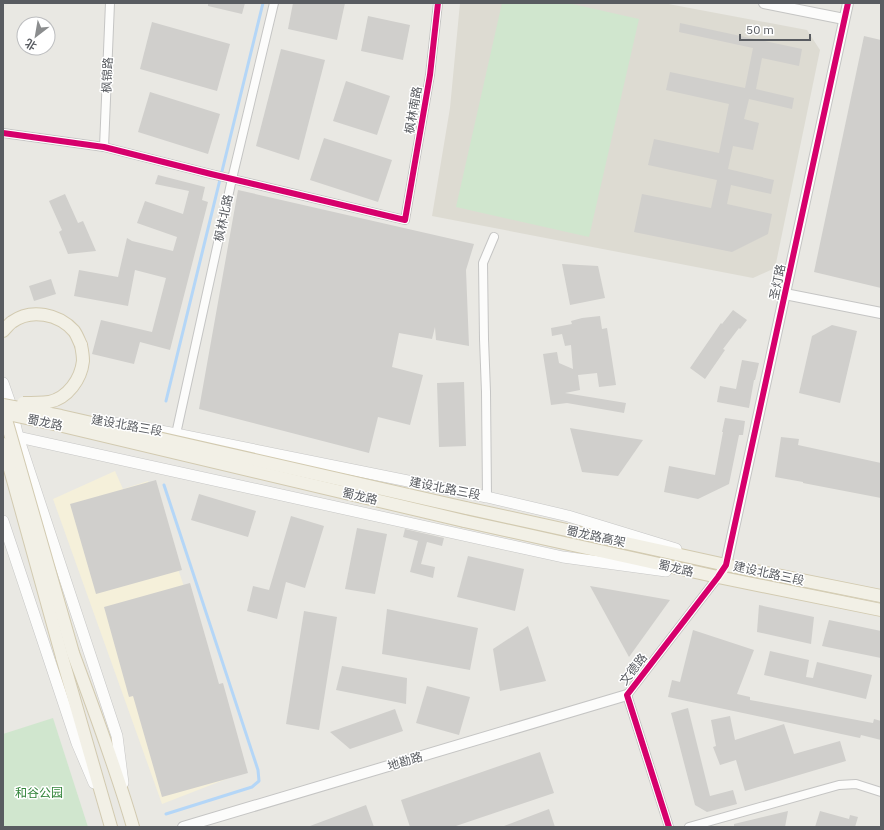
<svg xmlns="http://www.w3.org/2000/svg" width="884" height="830" font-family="'IBM Plex Sans','Noto Sans SC',sans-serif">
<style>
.commercial{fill:#f5f0da}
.education{fill:#dddbd2}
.green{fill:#d0e6ce}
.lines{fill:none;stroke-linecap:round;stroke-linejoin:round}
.stream{stroke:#b4d6f7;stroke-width:3}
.building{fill:#d0cfcc}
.minor-casing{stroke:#c5c5c4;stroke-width:10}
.tertiary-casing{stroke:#c5c5c4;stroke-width:12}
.secondary-casing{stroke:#c6c6c5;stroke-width:12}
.primary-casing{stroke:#d2cab0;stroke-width:14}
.minor{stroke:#fcfcfb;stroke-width:8}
.tertiary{stroke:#fcfcfb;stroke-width:10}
.secondary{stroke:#fcfcfb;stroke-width:11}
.primary{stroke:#f2f0e6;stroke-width:12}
.primary-bridge-casing{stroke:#d2cab0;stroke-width:14;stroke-linecap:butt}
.primary-bridge{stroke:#f2f0e6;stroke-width:12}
.cycleway-casing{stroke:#fff;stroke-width:8}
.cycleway{stroke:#d6006c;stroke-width:6}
.labels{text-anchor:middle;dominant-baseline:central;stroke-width:3;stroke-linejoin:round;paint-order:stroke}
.street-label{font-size:12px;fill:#595c61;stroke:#fff}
.park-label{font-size:12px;fill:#33853b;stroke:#fff}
</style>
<rect width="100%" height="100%" fill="#e9e8e3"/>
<path class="commercial" d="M115 471 123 489 148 481 247 771 162 804 53 499Z"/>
<path class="education" d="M460 3H663L807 30 820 50 775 268 753 278 432 216 450 108Z"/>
<g class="green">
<path d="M502 3H568L639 19 589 237 456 207Z"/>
<path d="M53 718 88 827H3V734Z"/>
</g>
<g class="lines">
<g class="stream">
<path d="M166 401 263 3"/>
<path d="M164 485 258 770 259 781 252 787 166 814"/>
</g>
</g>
<g class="building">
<path d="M208 3H245L242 14 208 6Z"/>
<path d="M293 3H345L337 40 288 29Z"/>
<path d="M368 16 410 25 403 60 361 51Z"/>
<path d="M152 22 230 44 217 91 140 69Z"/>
<path d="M680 23 802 49 799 66 762 58 756 89 794 98 792 109 749 99 744 119 759 123 753 150 733 146 728 169 774 180 771 194 731 185 727 204 772 214 768 234 732 252 634 232 642 194 711 208 717 180 648 165 654 139 719 153 729 104 666 90 670 72 745 88 753 48 679 32Z"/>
<path d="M864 36 881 40V288L814 272Z"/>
<path d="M281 49 325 60 299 160 256 146Z"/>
<path d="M346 81 390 96 377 135 333 121Z"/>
<path d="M150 92 220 114 208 154 138 132Z"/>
<path d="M324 138 392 160 378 202 310 180Z"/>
<path d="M158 175 205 187 202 200 208 202 170 350 140 342 134 364 92 354 101 320 152 332 166 278 135 270 128 306 74 296 79 270 118 277 127 238 132 241 173 251 177 237 137 223 145 201 183 214 189 191 155 184Z"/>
<path d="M238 190 474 244 466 270 469 346 436 340 435 327 432 339 399 333 392 367 423 375 410 425 378 417 369 453 199 409Z"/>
<path d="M65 194 78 223 83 221 96 251 68 254 59 232 62 230 49 201Z"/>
<path d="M562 264 598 266 605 298 570 305Z"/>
<path d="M51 279 56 294 34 301 29 286Z"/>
<path d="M733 310 747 320 740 329 739 328 723 349 725 350 705 379 690 368 721 323 722 324Z"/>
<path d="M600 316 602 329 607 328 616 385 599 387 597 373 578 375 580 390 565 393 626 403 624 413 567 403 551 405 543 354 557 352 559 363 573 369 571 345 565 346 562 334 552 336 551 328 572 324 571 321 582 318Z"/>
<path d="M832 325 857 331 840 403 799 393 812 336Z"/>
<path d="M742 360 759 363 755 380H754L749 408 717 402 720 386 736 389Z"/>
<path d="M464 382 466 446 439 447 437 383Z"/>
<path d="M725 418 745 421 743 435H739L729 484 698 499 664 492 669 466 715 475 723 432H722Z"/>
<path d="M570 428 643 440 618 476 582 472Z"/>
<path d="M781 437 799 439 798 445 881 463V498L803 483V482L775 477Z"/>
<path d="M156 480 182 570 96 594 70 504Z"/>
<path d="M199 494 256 511 248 537 191 520Z"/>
<path d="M291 516 324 526 305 588 286 582 277 619 247 611 253 586 269 590Z"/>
<path d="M357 528 387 534 375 594 345 589Z"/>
<path d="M405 529 444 538 442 546 427 542 421 564 435 567 433 578 410 572 418 541 403 537Z"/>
<path d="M468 556 524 569 515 611 457 597Z"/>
<path d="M190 583 219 684 223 683 248 773 162 797 133 696 129 697 104 607Z"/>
<path d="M590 586 670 600 629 657Z"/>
<path d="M759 605 814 617 811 644 757 632Z"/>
<path d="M387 609 478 628 470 670 382 654Z"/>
<path d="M304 611 337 617 319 730 286 724Z"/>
<path d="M829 620 881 631V658L822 646Z"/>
<path d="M528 626 546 681 500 691 493 649Z"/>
<path d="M693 630 754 650 737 694 750 697V700L873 723 874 719 881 721V740L861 735 860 738 668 697 672 680 680 682Z"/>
<path d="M770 651 809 660 806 677 813 678 817 662 872 675 866 699 764 675Z"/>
<path d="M342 666 407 678 406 704 336 690Z"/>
<path d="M427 686 470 697 459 735 416 723Z"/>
<path d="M688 708 710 796 733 790 737 804 707 812 695 805 671 713Z"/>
<path d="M395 709 403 731 350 749 330 732Z"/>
<path d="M730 716 735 740 784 724 794 754 840 741 846 761 745 791 736 760 720 765 713 747 716 746 711 720Z"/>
<path d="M540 752 554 793 453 827H410L401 800Z"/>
<path d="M366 805 374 827H310V826Z"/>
<path d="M549 809 555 827H504V826Z"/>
<path d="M788 811 785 827H734V824Z"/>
<path d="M820 811 849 819 850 815 858 817 855 827H815Z"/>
</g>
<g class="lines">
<g class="minor-casing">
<g id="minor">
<path d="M3 133 104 147 211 174 405 220 430 75 438 3"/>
<path d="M104 147 110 3"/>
<path d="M176 434 232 179 274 3"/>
<path d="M487 497 486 392 484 339 483 263 494 237"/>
<path d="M669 827 627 695 718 577"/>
<path d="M689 827 839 785 856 784 881 792"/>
</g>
</g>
<g class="tertiary-casing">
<g id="tertiary">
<path d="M764 3 844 19"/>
<path d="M785 294 881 313"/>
<path d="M718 577 726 565 848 3"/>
<path d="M183 827 627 695"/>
</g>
</g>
<g class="secondary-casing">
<g id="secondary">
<path d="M3 383 10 403 18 437 117 736 123 783"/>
<path d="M118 423 176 434 487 497 568 516 676 549"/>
<path d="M3 435 18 437 563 557 666 571"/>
<path d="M3 521 77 743 94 783"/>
</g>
</g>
<g class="primary-casing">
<g id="primary">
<path d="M3 331C6 328 9 324 12 322 31 308 59 314 74 331 77 335 79 341 81 345"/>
<path d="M466 508 726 565 881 596"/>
<path d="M464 521 718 577 881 610"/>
<path d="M73 653C94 710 116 768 133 827"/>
<path d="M62 657 111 827"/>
</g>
</g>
<use href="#minor" class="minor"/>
<use href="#tertiary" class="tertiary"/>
<use href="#secondary" class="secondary"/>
<use href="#primary" class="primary"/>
<g class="primary-bridge-casing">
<g id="primary-bridge">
<path d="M23 403C32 403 40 403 49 402 68 398 81 379 83 361 83 356 82 350 81 345"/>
<path d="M3 405 61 416 466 508"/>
<path d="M3 409 73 653"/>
<path d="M3 413 54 424 464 521"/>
<path d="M3 444 62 657"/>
</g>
</g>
<use href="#primary-bridge" class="primary-bridge"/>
<g class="cycleway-casing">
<g id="cycleway">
<path d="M3 133 104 147 211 174 405 220 430 75 438 3"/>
<path d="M669 827 627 695 718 577 726 565 848 3"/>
</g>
</g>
<use href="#cycleway" class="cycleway"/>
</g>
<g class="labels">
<g class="street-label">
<text transform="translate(107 75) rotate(-88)">枫锦路</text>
<text transform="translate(413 110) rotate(-80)">枫林南路</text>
<text transform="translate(223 218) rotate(-78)">枫林北路</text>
<text transform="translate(777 282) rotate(-78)">圣灯路</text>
<text transform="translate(45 422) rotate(12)">蜀龙路</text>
<text transform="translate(127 425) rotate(10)">建设北路三段</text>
<text transform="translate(445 488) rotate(11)">建设北路三段</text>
<text transform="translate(360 496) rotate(13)">蜀龙路</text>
<text transform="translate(596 536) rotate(12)">蜀龙路高架</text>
<text transform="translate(676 568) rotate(13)">蜀龙路</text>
<text transform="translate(769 573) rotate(12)">建设北路三段</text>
<text transform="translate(633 669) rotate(-52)">文德路</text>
<text transform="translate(405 761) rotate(-17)">地勘路</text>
</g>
<g class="park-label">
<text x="39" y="792">和谷公园</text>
</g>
</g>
<rect width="884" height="830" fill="none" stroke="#595c61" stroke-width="8"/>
<g transform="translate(36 36) rotate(211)"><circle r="19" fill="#ffffff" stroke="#bdbec0"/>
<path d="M0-3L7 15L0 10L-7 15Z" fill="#8b8d8e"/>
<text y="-6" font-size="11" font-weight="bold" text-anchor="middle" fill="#595c61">北</text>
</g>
<path d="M740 34v6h70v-6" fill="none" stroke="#595c61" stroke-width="2"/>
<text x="746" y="34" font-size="12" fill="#595c61" stroke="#ffffff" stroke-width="3" paint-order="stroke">50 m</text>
</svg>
